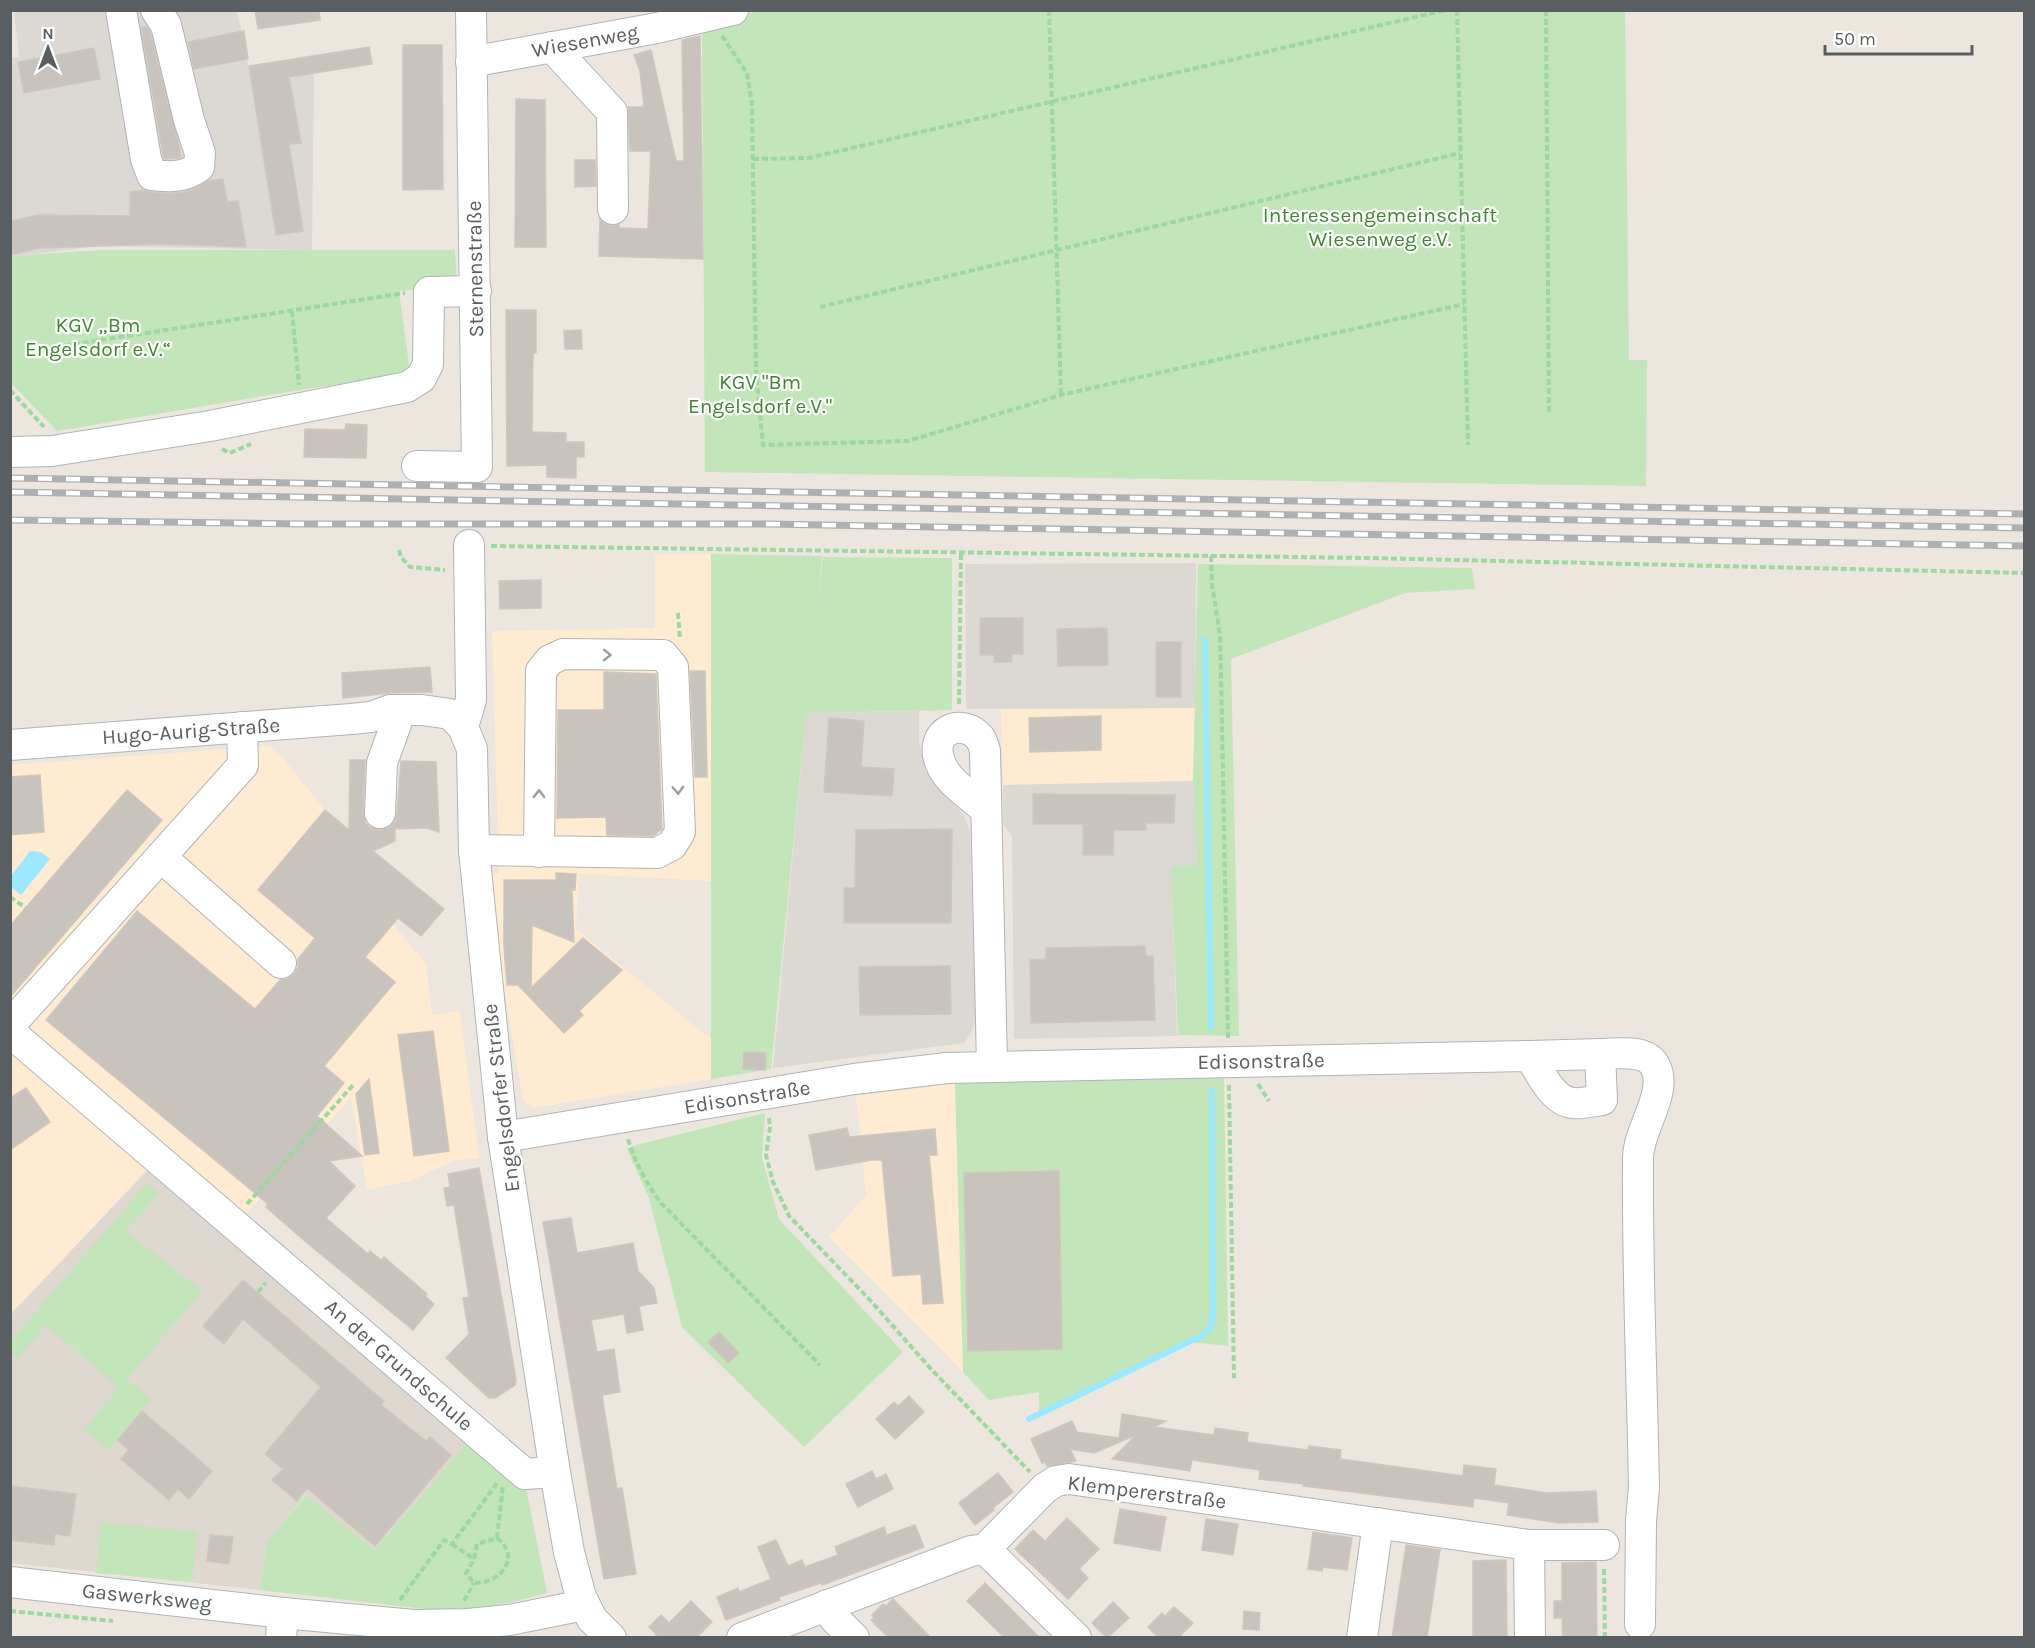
<svg xmlns="http://www.w3.org/2000/svg" width="2035" height="1648" font-family="Karla,sans-serif">
<style>
.commercial{fill:#ffebd1}
.industrial{fill:#dcd8d4}
.education{fill:#ded8d0}
.green{fill:#c2e5b9}
.water{fill:#9ce8ff}
.lines{fill:none;stroke-linecap:round;stroke-linejoin:round}
.stream{stroke:#9ce8ff;stroke-width:6}
.building{fill:#c9c3be;stroke:#d1c6bd;stroke-width:1.5}
.minor-casing{stroke:#b0b4b8;stroke-width:32}
.path{stroke:#9cd89f;stroke-width:4;stroke-dasharray:6 3;stroke-linecap:butt}
.minor{stroke:#fff;stroke-width:30}
.rail-casing{stroke:#afb0b1;stroke-width:7}
.rail{stroke:#fff;stroke-width:4.5;stroke-dasharray:14;stroke-linecap:butt}
.oneway{stroke:#9b9ea0}
.labels{text-anchor:middle;dominant-baseline:central;stroke-width:4.5;stroke-linejoin:round;paint-order:stroke}
.street-label{font-size:21px;fill:#585e61;stroke:#fff}
.park-label{font-size:21px;fill:#3f8631;stroke:#fff}
</style>
<rect width="100%" height="100%" fill="#ece6df"/>
<g class="commercial">
<path d="M711 554V881L579 874 576 929 711 1039V1079L534 1108 523 1100 497 946 491 873H499L492 631 655 628V555Z"/>
<path d="M1195 708 1193 781 1003 785 1001 709Z"/>
<path d="M269 746 283 758 325 810 421 890 393 924 426 964 432 1015 460 1011 479 1158 453 1161 410 1181 367 1190 351 1098 240 1221 11 1017V765Z"/>
<path d="M11 1051 148 1168 11 1315Z"/>
<path d="M955 1083 963 1372 829 1237 866 1195 856 1096Z"/>
</g>
<g class="industrial">
<path d="M14 11H237L252 83 314 73 312 250 98 246 27 255 11 259 10 58 19 57Z"/>
<path d="M1196 563 1195 708 966 709 965 564Z"/>
<path d="M919 711V741L925 770 943 793 963 814 970 831 976 1017 971 1033 964 1043 773 1068 806 713Z"/>
<path d="M1193 781 1197 866 1171 867 1177 1036 1014 1039 1012 836 1003 824V785Z"/>
</g>
<path class="education" d="M147 1171 471 1438 375 1550 305 1495 267 1542 260 1590 11 1563 10 1315Z"/>
<g class="green">
<path d="M764 10 1625 11 1629 360H1647L1646 486 705 472 702 30 733 17Z"/>
<path d="M100 250H455L457 285 399 291 410 373 293 391 57 431 11 383 10 259 27 255Z"/>
<path d="M711 554 822 556 817 607 823 557 952 558V710L806 713 771 1069 711 1079Z"/>
<path d="M1198 564 1472 568 1475 589 1405 593 1231 659 1239 1036 1178 1035 1171 867 1197 865 1193 781Z"/>
<path d="M1224 1078 1228 1346 1190 1342 1039 1417V1392L989 1400 963 1372 955 1083Z"/>
<path d="M765 1113 762 1158 779 1219 903 1352 804 1447 682 1327 649 1198 627 1149 636 1145Z"/>
<path d="M147 1183 159 1193 126 1231 202 1291 127 1379 151 1400 109 1450 84 1430 119 1387 46 1325 17 1358 11 1353V1341Z"/>
<path d="M471 1438 525 1483 547 1593 508 1603 469 1610 425 1609 260 1590 267 1542 306 1495 375 1550Z"/>
<path d="M101 1522 197 1532 192 1582 96 1573Z"/>
</g>
<path class="water" d="M30 851 41 852 50 859 21 895 11 887V876Z"/>
<g class="lines">
<g class="stream">
<path d="M1205 640 1211 1028"/>
<path d="M1029 1419 1205 1334 1211 1326 1213 1312 1212 1091"/>
</g>
</g>
<g class="building">
<path d="M255 10H319L320 20 258 29Z"/>
<path d="M141 27H146L150 32 178 141 181 157 178 158 164 159 163 154Z"/>
<path d="M244 31 248 59 194 69 188 42Z"/>
<path d="M700 36 703 259 599 256 600 219 605 224 613 226 619 225V228L648 229 651 151H630L628 107H644L640 71 634 55 651 50 676 161H684L682 40Z"/>
<path d="M403 45H442L443 189 403 190Z"/>
<path d="M369 47 372 64 289 77 301 143 289 144 303 231 276 235 249 66Z"/>
<path d="M94 48 100 79 24 93 18 62Z"/>
<path d="M516 99 545 100 546 247H515Z"/>
<path d="M575 160H595L596 186 575 187Z"/>
<path d="M223 179 227 202 238 201 246 247 159 244 40 248 10 255V221L38 215 130 216V192L145 190 157 193H179L195 189 209 181Z"/>
<path d="M506 310H536V353H533L532 432 566 433V442H584V457H576V478L547 477V465L507 466Z"/>
<path d="M581 330 582 349H565L564 331Z"/>
<path d="M346 424 367 425 366 458 304 457 305 429 345 430Z"/>
<path d="M541 580V608L500 609 499 581Z"/>
<path d="M980 618H1023V654H1012V662H994V655H980Z"/>
<path d="M1107 628 1108 665 1058 666 1057 629Z"/>
<rect x="1156" y="642" width="25" height="55"/>
<path d="M430 667 432 692 390 693 343 698 342 673Z"/>
<path d="M690 671H705L707 777H695Z"/>
<path d="M604 672 656 674 662 829 653 836 607 835 606 817 557 818 558 710H604Z"/>
<path d="M1101 716V750L1030 752 1029 718Z"/>
<path d="M829 718 864 721 861 767 894 769 892 796 824 792Z"/>
<path d="M350 760H365L363 813 365 822 370 827 380 830 388 828 395 822 397 814 401 761 436 762 439 832 426 828 395 829V841L373 851 444 909 421 936 398 918 365 957 395 982 324 1066 344 1083 317 1116 362 1156 329 1161 355 1186 326 1218 368 1254 370 1251 381 1260 384 1257 427 1294 425 1296 434 1304 413 1330 306 1242 266 1207 268 1204 46 1020 137 911 255 1009 280 980 287 979 294 974 298 967V959L315 938 258 890 325 810 349 830Z"/>
<path d="M40 775 44 832 10 835V777Z"/>
<path d="M127 790 162 820 10 997V926Z"/>
<path d="M1033 794 1175 795 1174 823H1146V830H1114L1113 855H1083V824H1033Z"/>
<path d="M952 829 951 923H844V888H855L856 830Z"/>
<path d="M556 873 576 874 575 890H572L574 942 532 925 531 988 583 938 622 970 579 1011 583 1015 564 1033 518 985H507L504 947V880H556Z"/>
<path d="M1145 946 1146 956H1153L1155 1020 1031 1023 1030 960 1046 959V948Z"/>
<path d="M950 966 951 1014 860 1015 859 967Z"/>
<path d="M433 1031 449 1151 414 1156 398 1035Z"/>
<path d="M744 1052 766 1053 765 1070 743 1069Z"/>
<path d="M369 1079 379 1153 365 1155 356 1094Z"/>
<path d="M26 1088 50 1122 10 1150V1098Z"/>
<path d="M847 1128 849 1137 935 1129 937 1155H929L943 1303 923 1304 921 1274 893 1276 882 1160H872L816 1170 809 1135Z"/>
<path d="M479 1168 516 1379 515 1385 495 1398H489L446 1358 469 1334 463 1298 469 1297 454 1205 447 1206 444 1188 450 1187 448 1174Z"/>
<path d="M1059 1171 1062 1349 968 1351 964 1173Z"/>
<path d="M571 1218 577 1253 633 1243 638 1271 654 1288 657 1303 639 1306 643 1330 627 1333 624 1314 591 1320 597 1352 614 1349 620 1392 602 1395 617 1489 622 1488 636 1574 604 1579 543 1222Z"/>
<path d="M243 1280 384 1401 381 1405 426 1441 430 1437 451 1455 375 1546 307 1488 297 1501 272 1480 283 1469 265 1454 321 1387 243 1319 224 1344 203 1326Z"/>
<path d="M719 1332 739 1353 728 1363 708 1342Z"/>
<path d="M909 1396 924 1412 895 1439 876 1419 894 1402 898 1406Z"/>
<path d="M142 1411 212 1471 189 1499 178 1489 169 1500 121 1459 129 1450 118 1440Z"/>
<path d="M1122 1414 1166 1421 1154 1427 1214 1435 1215 1428 1248 1433 1247 1442 1308 1450 1309 1446 1341 1450 1340 1459 1463 1476 1464 1465 1496 1469 1494 1485 1547 1493 1596 1491 1598 1522 1559 1523 1507 1515 1509 1503 1474 1498 1473 1507 1303 1486 1304 1484 1259 1479 1260 1470 1192 1460 1190 1471 1112 1459 1136 1435 1094 1453 1070 1449 1076 1461 1047 1466 1045 1462 1042 1463 1031 1439 1072 1421 1077 1432 1119 1438Z"/>
<path d="M872 1471 876 1479 886 1474 893 1489 858 1507 846 1484Z"/>
<path d="M998 1473 1013 1492 993 1508 994 1510 975 1525 959 1503Z"/>
<path d="M10 1486 76 1494 70 1536 55 1534 54 1545 10 1540Z"/>
<path d="M1120 1509 1166 1517 1160 1551 1114 1543Z"/>
<path d="M1067 1518 1099 1549 1079 1569 1088 1578 1068 1599 1015 1549 1033 1530 1045 1541Z"/>
<path d="M1206 1519 1238 1524 1233 1555 1202 1550Z"/>
<path d="M915 1525 924 1547 822 1585 821 1583 779 1597 780 1600 726 1620 717 1597 738 1588 739 1592 771 1579 758 1547 776 1540 788 1566 802 1560 805 1567 838 1555 835 1547 884 1527 887 1535Z"/>
<path d="M1313 1532 1352 1538 1347 1570 1323 1567 1322 1571 1308 1569Z"/>
<path d="M210 1535 233 1537 229 1564 207 1561Z"/>
<path d="M1406 1545 1440 1550 1427 1638H1392Z"/>
<path d="M1506 1560 1507 1638H1473V1561Z"/>
<path d="M1596 1562 1597 1638H1563L1562 1618H1554V1601H1562V1563Z"/>
<path d="M985 1583 1040 1638H1005L967 1601Z"/>
<path d="M893 1599 931 1638H889L871 1620 874 1618 872 1615 883 1604 886 1606Z"/>
<path d="M691 1601 712 1622 696 1638H654L657 1635 649 1627 661 1615 669 1623Z"/>
<path d="M1113 1602 1129 1618 1107 1638 1092 1623Z"/>
<path d="M1174 1607 1193 1623 1178 1638H1159L1148 1627 1162 1613 1165 1616Z"/>
<path d="M1244 1611 1260 1613 1259 1630 1243 1629Z"/>
</g>
<g class="lines">
<g class="minor-casing">
<g id="minor">
<path d="M121 10 146 159 152 175C169 177 184 178 199 167L200 153 189 120 166 25 156 10"/>
<path d="M552 47 612 112 613 209"/>
<path d="M471 62 657 28 733 10"/>
<path d="M10 452 52 451 210 426 407 387 421 378 428 364 429 292 476 291"/>
<path d="M417 466 477 467 471 10"/>
<path d="M463 727 471 700 469 545"/>
<path d="M10 745 351 719 371 717 390 710H422L450 714 463 727 472 749 474 850 503 1137 555 1472 569 1552 581 1597 592 1619 611 1638"/>
<path d="M986 810C971 796 947 782 940 762 928 730 963 717 980 738 982 741 984 747 985 751L992 1066"/>
<path d="M380 813 382 763 396 724"/>
<path d="M474 850 657 853 672 845 680 832 673 667 663 655 563 654 550 660 541 671 539 852"/>
<path d="M161 857 281 963"/>
<path d="M10 1025 243 765 242 727"/>
<path d="M10 1032 525 1474 555 1472"/>
<path d="M1600 1054C1617 1054 1646 1048 1655 1066 1669 1092 1638 1129 1638 1158 1637 1268 1642 1378 1644 1487L1641 1521 1640 1624"/>
<path d="M503 1137 854 1079 947 1068 1530 1056 1600 1054 1602 1100C1593 1101 1582 1104 1573 1103 1552 1101 1540 1072 1530 1056"/>
<path d="M1529 1545 1530 1638"/>
<path d="M985 1549 1076 1638"/>
<path d="M10 1582 283 1613 414 1625 468 1624 509 1620 584 1605"/>
<path d="M827 1605 834 1618 854 1638"/>
<path d="M281 1638 283 1613"/>
<path d="M742 1638 971 1551 985 1549 1045 1488 1056 1481 1069 1479 1529 1545H1604"/>
<path d="M1362 1638 1378 1523"/>
</g>
</g>
<g class="path">
<path d="M1049 10 1061 395"/>
<path d="M1457 10 1468 445"/>
<path d="M1546 10 1549 415"/>
<path d="M722 36 747 73 752 104 756 372 763 445 908 441 1061 395 1464 304"/>
<path d="M753 159 809 158 1446 10"/>
<path d="M820 307 1460 153"/>
<path d="M292 311 299 385"/>
<path d="M56 347 405 293"/>
<path d="M10 390 44 427"/>
<path d="M222 449 230 453 251 444"/>
<path d="M491 546 1369 558 2024 573"/>
<path d="M399 550 401 557 410 567 445 570"/>
<path d="M1211 556 1212 584 1220 635 1221 672 1228 1038"/>
<path d="M678 613 680 639"/>
<path d="M959 704 961 552"/>
<path d="M10 897 26 908"/>
<path d="M1258 1084 1269 1101"/>
<path d="M1229 1085 1234 1378"/>
<path d="M769 1118 770 1127 766 1155 773 1182 789 1216 869 1299 931 1369 1030 1472"/>
<path d="M628 1139C635 1162 646 1183 661 1203L820 1365"/>
<path d="M247 1204 354 1084"/>
<path d="M258 1292 266 1283"/>
<path d="M497 1538C522 1557 500 1584 474 1583L466 1573 474 1559 477 1544Z"/>
<path d="M497 1538 503 1485"/>
<path d="M452 1544 474 1559"/>
<path d="M1604 1569 1605 1638"/>
<path d="M400 1600 444 1540 452 1544 498 1482"/>
<path d="M464 1601 474 1583"/>
<path d="M10 1611 113 1621"/>
</g>
<use href="#minor" class="minor"/>
<g class="rail-casing">
<g id="rail">
<path d="M10 478 2024 514"/>
<path d="M10 492 2024 528"/>
<path d="M10 520 303 524H767L2024 546"/>
</g>
</g>
<use href="#rail" class="rail"/>
</g>
<defs><path id="oneway-chevron" d="M-2-3.5L2.5 0L-2 3.5" fill="none" stroke-width="1.6" stroke-linecap="round" stroke-linejoin="round" transform="scale(1.5)"/></defs>
<g class="oneway">
<use href="#oneway-chevron" transform="translate(607 655) rotate(1)"/>
<use href="#oneway-chevron" transform="translate(678 790) rotate(88)"/>
<use href="#oneway-chevron" transform="translate(539 794) rotate(-89)"/>
</g>
<g class="labels">
<g class="street-label">
<text transform="translate(585 41) rotate(-10)">Wiesenweg</text>
<text transform="translate(475 269) rotate(-91)">Sternenstraße</text>
<text transform="translate(191 731) rotate(-4)">Hugo-Aurig-Straße</text>
<text transform="translate(1261 1061) rotate(-1)">Edisonstraße</text>
<text transform="translate(747 1097) rotate(-9)">Edisonstraße</text>
<text transform="translate(501 1098) rotate(-97)">Engelsdorfer Straße</text>
<text transform="translate(399 1365) rotate(41)">An der Grundschule</text>
<text transform="translate(1147 1492) rotate(7)">Klempererstraße</text>
<text transform="translate(147 1597) rotate(6)">Gaswerksweg</text>
</g>
<g class="park-label">
<text x="1380" y="215">Interessengemeinschaft<tspan x="1380" dy="24">Wiesenweg e.V.</tspan></text>
<text x="98" y="325">KGV „Bm<tspan x="98" dy="24">Engelsdorf e.V.“</tspan></text>
<text x="760" y="382">KGV "Bm<tspan x="760" dy="24">Engelsdorf e.V."</tspan></text>
</g>
</g>
<rect width="2035" height="1648" fill="none" stroke="#585e61" stroke-width="24"/>
<g transform="translate(48 48)" stroke="#ffffff" stroke-width="4.5" paint-order="stroke">
<path d="M0-4.5L10 22L0 15L-10 22Z" fill="#585e61"/>
<text y="-9" font-size="16" font-weight="bold" text-anchor="middle" fill="#585e61">N</text>
</g>
<path d="M1825 45v9h147v-9" fill="none" stroke="#585e61" stroke-width="3"/>
<text x="1834" y="45" font-size="18" fill="#585e61" stroke="#ffffff" stroke-width="4.5" paint-order="stroke">50 m</text>
</svg>
